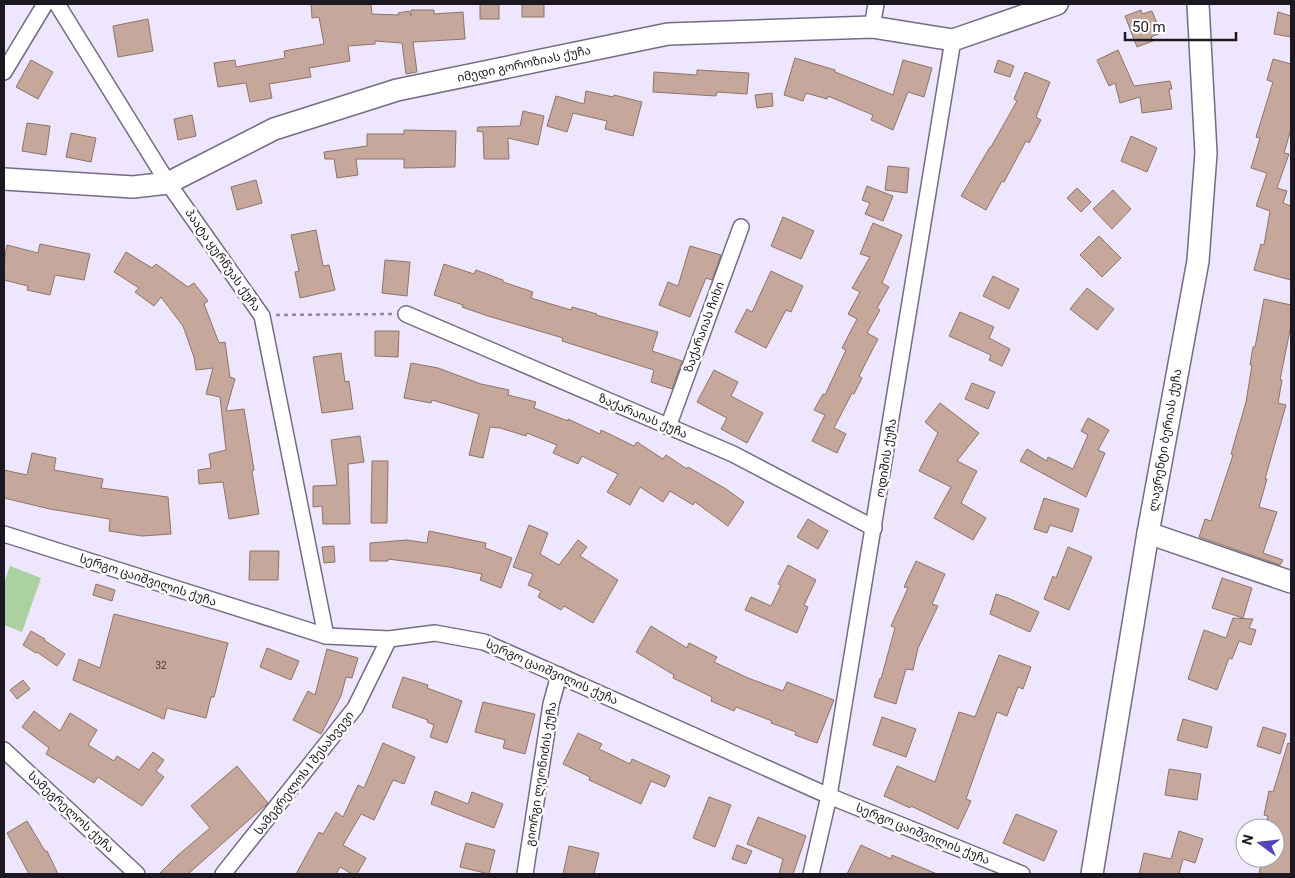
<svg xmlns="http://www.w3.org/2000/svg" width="1295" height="878" font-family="Roboto,'Noto Sans Georgian',sans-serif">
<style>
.green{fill:#aad19f}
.building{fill:#c5a79c;stroke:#8f7369}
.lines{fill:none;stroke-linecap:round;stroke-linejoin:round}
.street-casing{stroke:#746c85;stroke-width:18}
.secondary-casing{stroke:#746c85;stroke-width:24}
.path{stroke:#918c9c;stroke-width:2.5;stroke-dasharray:4 4;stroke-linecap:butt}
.street{stroke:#fff;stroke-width:15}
.secondary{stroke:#fff;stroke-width:21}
.labels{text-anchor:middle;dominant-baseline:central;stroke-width:5;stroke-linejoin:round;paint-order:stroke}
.number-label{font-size:10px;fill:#463c40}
.street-label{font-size:12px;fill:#1c1822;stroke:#fff}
</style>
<rect width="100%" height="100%" fill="#ede6fc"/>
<path class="green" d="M10 566 41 578 22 632 4 625V583Z"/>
<g class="building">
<path d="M311 4H371L372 14 399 15 398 13 409 11 411 16V10H434V14L463 12 465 39 413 42 417 72 406 74 402 43 375 41V44L348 46 350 61 309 68 311 77 269 84 272 98 250 102 246 83 218 87 214 63 235 60 236 67 285 58 284 51 324 44 319 17 312 18Z"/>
<rect x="480" y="4" width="19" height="15"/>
<rect x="522" y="4" width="22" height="13"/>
<path d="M1141 10 1142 14 1152 11 1161 33 1151 37 1153 41 1137 47 1125 16Z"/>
<path d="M1278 12 1291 16V37L1274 34Z"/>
<path d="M148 19 153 51 118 57 113 26Z"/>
<path d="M1118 50 1134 86 1170 81 1172 89H1169L1172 109 1142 113 1140 97 1120 103 1115 83 1109 86 1097 60Z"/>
<path d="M795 58 835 70V72L893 95 903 60 932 68 924 97 908 92 893 130 871 120 873 115 828 96 827 99 806 93 803 101 784 95Z"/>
<path d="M1273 59 1291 64V129L1284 153 1289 154 1277 188 1287 191 1283 203 1291 206V280L1254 270 1261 244 1264 245 1270 211 1256 206 1267 173 1251 168 1260 138 1256 137 1273 82 1267 80Z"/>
<path d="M31 60 53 72 38 99 16 87Z"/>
<path d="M998 60 1014 66 1010 77 994 72Z"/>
<path d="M697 70 749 73 747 94 717 92 716 96 653 92 654 72 697 75Z"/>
<path d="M1025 72 1050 82 1036 117 1041 120 1029 143 1026 141 1004 182 1002 181 986 210 961 196 990 147H991L1017 101 1014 99Z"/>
<path d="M586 91 613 97 614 95 642 102 633 136 605 129 607 121 573 113 567 132 547 126 556 96 584 104Z"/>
<path d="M772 93 773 106 757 108 755 95Z"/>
<path d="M523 111 544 116 538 145 508 138 509 159H484L483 132 477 131 478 127 520 126Z"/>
<path d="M192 115 196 136 178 140 174 119Z"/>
<path d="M27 123 50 126 46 155 22 151Z"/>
<path d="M404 130 456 131 455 167 404 168V159H356L358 175 337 178 334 159H325L324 152 367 146V134H404Z"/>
<path d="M71 133 96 138 91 162 66 157Z"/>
<path d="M1131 136 1157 148 1147 172 1121 161Z"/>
<path d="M888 166 909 168 907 193 885 190Z"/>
<path d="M256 180 262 203 237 210 231 187Z"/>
<path d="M867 186 893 196 883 221 865 214 870 203 862 200Z"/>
<path d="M1077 188 1091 202 1081 212 1067 198Z"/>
<path d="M1113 190 1131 209 1112 229 1093 209Z"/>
<path d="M783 217 814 231 801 259 771 246Z"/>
<path d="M873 223 902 235 882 283 889 287 877 308 880 310 867 333 878 339 859 376 862 378 854 394 852 393 834 428 846 434 837 453 812 441 825 415 814 410 823 394 825 395 846 350 842 348 857 319 848 314 860 292 852 288 870 257 860 254Z"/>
<path d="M316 230 323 266 329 265 335 290 300 298 295 272 299 271 291 235Z"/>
<path d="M1099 236 1121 258 1102 277 1080 255Z"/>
<path d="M40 244 90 254 84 280 55 275 50 295 27 290 28 286 4 280V262L7 245 38 253Z"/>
<path d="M690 246 721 255 712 280 706 278 690 317 659 305 668 282 678 286Z"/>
<path d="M126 252 152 268 156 264 188 287 194 283 208 301 204 304 219 343 225 342 230 377 235 379 226 411 244 409 254 470 252 471 259 514 229 519 223 482 199 484 198 470 211 468 209 454 226 450 220 397 206 394 213 368 196 370 194 357 183 326 161 297 154 306 135 292 139 288 114 272Z"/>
<path d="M385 260 410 262 407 296 382 293Z"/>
<path d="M444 264 474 274 476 270 503 280V282L533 292 531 298 571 310 572 307 597 314 596 315 658 332 652 351 682 361 672 389 651 382 654 370 562 341 563 338 488 316 462 307 463 305 434 295Z"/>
<path d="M771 271 803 286 791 312 786 310 766 348 735 332 747 309 752 312Z"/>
<path d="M993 276 1019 289 1009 309 983 296Z"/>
<path d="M1087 288 1114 309 1097 330 1070 309Z"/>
<path d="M1264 299 1291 305V325L1280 380H1282L1278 403 1286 405 1265 479H1267L1259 507 1277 512 1263 553 1283 560 1280 565 1199 537 1205 519 1211 521 1233 455 1231 454 1246 402 1252 365H1250L1253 347H1255Z"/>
<path d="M960 312 994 327 989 338 1010 349 1002 366 989 360 991 355 949 336Z"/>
<path d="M375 331H399L398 357 375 356Z"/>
<path d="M341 353 345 382 349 381 353 409 322 413 313 357Z"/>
<path d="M411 363 438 368 481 384 509 390 508 395 536 402 534 408 568 421V419L600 434 601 430 634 446 637 442 663 459 666 455 687 469 688 467 726 489 744 502 728 526 695 502 693 505 670 491 663 502 640 487 630 505 607 492 618 474 582 456 578 464 553 453 557 445 527 433 526 436 500 428 490 427 483 458 469 455 479 414 432 400 431 403 404 398Z"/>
<path d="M714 370 738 382 731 396 763 413 747 443 721 429 727 418 697 402Z"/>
<path d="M972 383 995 392 988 409 965 399Z"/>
<path d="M940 403 979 433 957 461 977 471 961 503 986 518 973 540 934 518 951 487 919 471 938 433 925 422Z"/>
<path d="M1088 418 1109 430 1098 450 1105 453 1086 497 1020 461 1027 449 1047 461 1048 457 1073 469 1088 435 1081 431Z"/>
<path d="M360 436 364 462 348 464 350 524H323L322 506 313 507V486L337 485 331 440Z"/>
<path d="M32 453 56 458 54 470 103 479 101 488 168 497 171 534 142 536 109 531 110 519 50 509 4 498V470L27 475Z"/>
<path d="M372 461H388L387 523H371Z"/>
<path d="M1044 498 1079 509 1072 532 1050 525 1047 533 1034 529Z"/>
<path d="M808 519 828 531 818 549 797 537Z"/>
<path d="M529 525 548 533 540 554 559 565 578 540 587 547 580 556 618 580 593 623 564 606 561 610 538 597 541 591 528 585 533 574 513 567Z"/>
<path d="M429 531 486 543 485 548 512 558 501 588 480 580 482 574 449 567 388 559V561H370V543L407 540 427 543Z"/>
<path d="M334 546 335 562 324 563 322 547Z"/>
<path d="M1068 547 1092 557 1069 610 1044 599 1053 576 1056 578Z"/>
<path d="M250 551H279L278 580H249Z"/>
<path d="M916 561 945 574 932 604 938 606 918 648 913 670 906 669 896 704 874 697 880 678 881 679 895 628 891 626 908 588 904 587Z"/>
<path d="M788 565 816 580 804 605 808 607 797 633 745 610 751 597 771 606 781 585 778 584Z"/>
<path d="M1222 578 1252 588 1243 618 1212 608Z"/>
<path d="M96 584 115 590 112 601 93 595Z"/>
<path d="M996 594 1008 598 1039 612 1030 632 990 614Z"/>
<path d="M114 614 228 643 214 697H211L206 718 167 708 164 719 73 680 79 659 100 668Z"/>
<path d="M1233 618 1253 619 1249 628 1256 630 1251 645 1239 641 1232 659 1229 658 1217 690 1188 679 1204 630 1226 638Z"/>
<path d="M651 626 687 648 689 643 717 657 714 662 748 678 783 691 787 682 834 700 817 743 795 735 796 732 771 723 772 721 736 707 734 711 711 701 712 697 673 678 674 675 636 652Z"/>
<path d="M31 631 45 639 44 640 65 654 57 666 37 652 36 653 23 645Z"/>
<path d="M267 648 299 661 291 680 260 667Z"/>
<path d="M327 649 358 658 352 678 346 677 341 696 321 734 293 720 308 691 315 695Z"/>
<path d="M999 655 1031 667 1023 689 1018 687 1007 716 997 712 966 799 971 801 958 829 911 806 910 808 884 796 897 766 935 782 959 712 975 717Z"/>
<path d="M403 677 428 685 427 688 462 701 447 743 430 737 434 725 427 722 428 720 392 707Z"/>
<path d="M23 680 30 689 17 699 10 690Z"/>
<path d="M483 702 535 714 525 754 503 748 505 740 475 732Z"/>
<path d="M34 711 60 731 70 713 97 730 88 745 114 761 117 756 139 770 153 752 164 760 156 771 164 777 142 806 98 777 94 783 46 754 49 748 22 727Z"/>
<path d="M882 717 916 729 906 757 873 745Z"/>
<path d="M1183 719 1212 727 1207 748 1177 740Z"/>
<path d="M1263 727 1286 734 1280 754 1257 746Z"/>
<path d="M578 733 602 744 599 749 630 764 632 759 670 776 665 787 651 781 641 804 589 780 590 777 563 764Z"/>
<path d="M383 743 415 757 404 784 393 780 374 820 361 814 343 845 366 858 357 874H352L340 867 336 874H296L319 832 323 834 336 812 343 817 358 785 364 788Z"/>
<path d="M1288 743 1291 744V874H1259L1262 858H1275V828H1265L1268 816 1264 815 1269 791 1273 792Z"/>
<path d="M237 766 268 803 188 874H159L177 856 210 828 191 806Z"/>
<path d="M1169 769 1201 774 1197 800 1165 795Z"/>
<path d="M435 791 468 804 472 792 503 804 494 828 431 804Z"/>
<path d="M709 797 731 805 715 847 693 838Z"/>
<path d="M1016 814 1057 831 1044 861 1003 843Z"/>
<path d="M758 817 806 836 793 874H779L783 859 747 844Z"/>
<path d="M27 821 45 851H47L58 874H29L7 833Z"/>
<path d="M1179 831 1203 839 1195 863 1183 859 1179 874H1139L1144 853 1171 859Z"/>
<path d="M466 843 495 850 489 874 460 867Z"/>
<path d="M737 845 752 851 746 864 732 859Z"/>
<path d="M861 845 891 859 892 855 937 874H847Z"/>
<path d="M569 846 599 853 594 874H563Z"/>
</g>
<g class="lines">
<g class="street-casing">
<g id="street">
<path d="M57 4 168 183 262 316 326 636"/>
<path d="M872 27 876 4"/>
<path d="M4 72 45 4"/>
<path d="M406 314 733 454 874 528"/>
<path d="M668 427 741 227"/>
<path d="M4 534 326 636 389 639 435 633 484 642 829 796 1022 874"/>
<path d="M4 750 137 874"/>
<path d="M223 874 355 708 389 639"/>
<path d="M525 874 551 704 559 675"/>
<path d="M811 874 829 796 953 40"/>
</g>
</g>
<g class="secondary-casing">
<g id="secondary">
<path d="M4 179 133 187 168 183 274 129 397 90 668 34 872 27 953 40 1057 4"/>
<path d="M1148 533 1291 582"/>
<path d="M1092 874 1148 533 1198 261 1206 153 1198 4"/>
</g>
</g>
<path class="path" d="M276 315 393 314"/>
<use href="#street" class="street"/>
<use href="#secondary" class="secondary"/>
</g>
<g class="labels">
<g class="number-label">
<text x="161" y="665">32</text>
</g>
<g class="street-label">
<text transform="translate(524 64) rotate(-12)">იმედი გოროზიას ქუჩა</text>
<text transform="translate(223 260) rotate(55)">პაატა ყურწუას ქუჩა</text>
<text transform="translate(704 327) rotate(-70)">ზაქარაიას ჩიხი</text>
<text transform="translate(643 416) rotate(23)">ზაქარაიას ქუჩა</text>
<text transform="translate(1165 440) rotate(-80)">ლავრენტი ბერიას ქუჩა</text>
<text transform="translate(886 458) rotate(-81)">ოდიშის ქუჩა</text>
<text transform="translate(148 580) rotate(18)">სერგო ცაიშვილის ქუჩა</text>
<text transform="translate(552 672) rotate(24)">სერგო ცაიშვილის ქუჩა</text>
<text transform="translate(304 773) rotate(-52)">სამეგრელოს I შესახვევი</text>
<text transform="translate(541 774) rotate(-81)">გიორგი ლეონიძის ქუჩა</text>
<text transform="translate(71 812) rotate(43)">სამეგრელოს ქუჩა</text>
<text transform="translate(923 834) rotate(22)">სერგო ცაიშვილის ქუჩა</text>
</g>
</g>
<rect width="1295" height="878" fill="none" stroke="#1c1822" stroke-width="10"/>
<g transform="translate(1260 843) rotate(285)"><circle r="24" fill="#ffffff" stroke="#a4a3a7"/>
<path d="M0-4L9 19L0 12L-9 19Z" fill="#5044bb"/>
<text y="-8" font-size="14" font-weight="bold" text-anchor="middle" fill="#1c1822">N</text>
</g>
<path d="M1125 32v8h111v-8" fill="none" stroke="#1c1822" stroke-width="2.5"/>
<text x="1132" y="32" font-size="15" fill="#1c1822" stroke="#ffffff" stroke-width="4" paint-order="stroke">50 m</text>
</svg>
